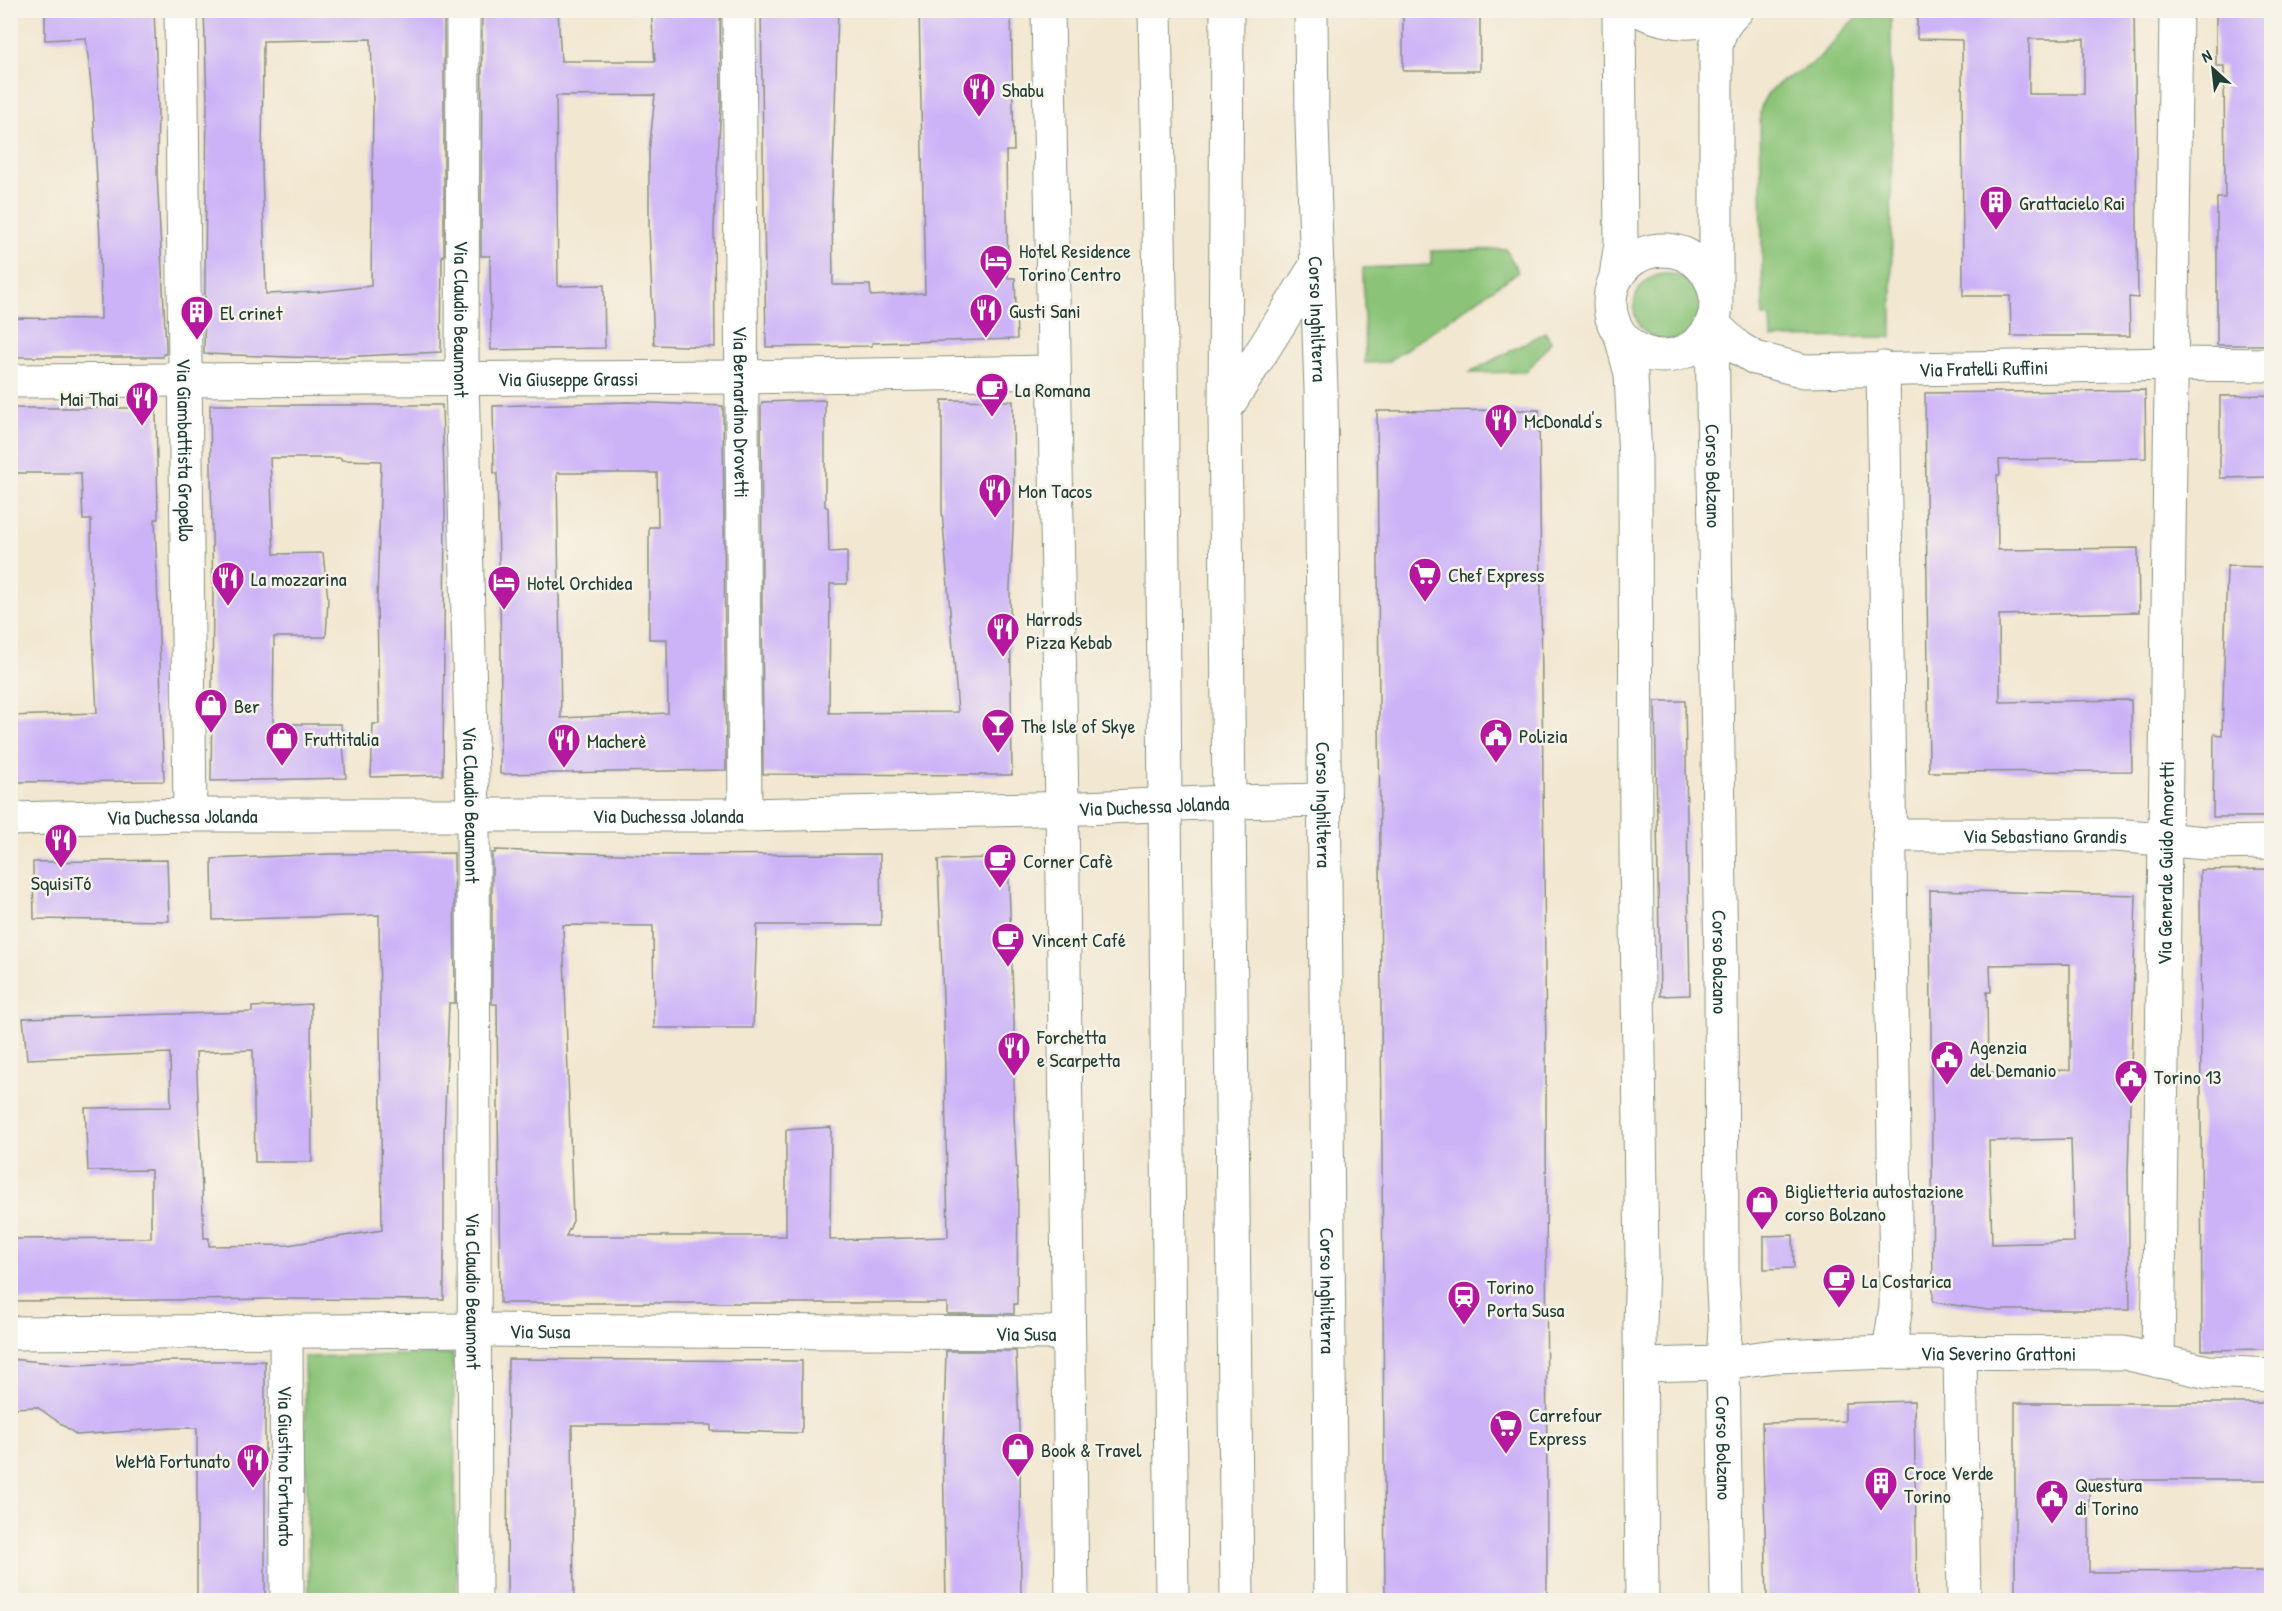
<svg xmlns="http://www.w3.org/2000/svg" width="2282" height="1611" font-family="'Patrick Hand',sans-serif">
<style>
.green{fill:#8bc478;stroke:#558056;stroke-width:1.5}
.building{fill:#ccb3f8;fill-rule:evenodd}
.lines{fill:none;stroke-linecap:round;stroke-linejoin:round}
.minor-casing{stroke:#889282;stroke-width:35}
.tertiary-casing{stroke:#889282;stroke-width:35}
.secondary-casing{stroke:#889282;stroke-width:35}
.primary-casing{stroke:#889282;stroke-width:35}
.minor{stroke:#fff;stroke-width:33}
.tertiary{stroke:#fff;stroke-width:33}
.secondary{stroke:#fff;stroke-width:33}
.primary{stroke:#fff;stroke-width:33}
.labels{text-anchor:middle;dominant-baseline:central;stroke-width:5;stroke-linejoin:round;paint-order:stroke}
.poi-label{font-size:20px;fill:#1f3d34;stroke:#f7f3e8;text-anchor:start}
.street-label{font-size:20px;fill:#1f3d34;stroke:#f7f3e8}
</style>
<rect width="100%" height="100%" fill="#f7f3e8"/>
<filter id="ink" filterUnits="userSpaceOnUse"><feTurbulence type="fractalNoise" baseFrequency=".0167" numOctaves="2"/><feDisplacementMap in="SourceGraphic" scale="12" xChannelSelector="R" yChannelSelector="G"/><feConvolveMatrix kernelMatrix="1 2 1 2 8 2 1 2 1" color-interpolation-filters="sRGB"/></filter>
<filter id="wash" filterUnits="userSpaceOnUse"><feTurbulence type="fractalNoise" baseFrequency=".008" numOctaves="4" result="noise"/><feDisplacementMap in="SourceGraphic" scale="24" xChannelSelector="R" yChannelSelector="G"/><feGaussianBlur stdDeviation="1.35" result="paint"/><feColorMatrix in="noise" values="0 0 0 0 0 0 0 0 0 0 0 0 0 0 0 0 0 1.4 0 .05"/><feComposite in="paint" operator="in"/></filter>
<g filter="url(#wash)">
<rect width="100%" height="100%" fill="#f2e7d0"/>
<g class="green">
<path d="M1868 11H1891L1892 337 1771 338 1770 317H1763L1760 113C1761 106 1763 100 1767 95 1779 79 1798 74 1813 63 1833 47 1844 22 1868 11Z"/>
<path d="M1506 249 1518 272 1387 362 1365 363 1363 268 1431 265V251Z"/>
<circle cx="1667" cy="307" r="33"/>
<path d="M1545 332 1551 342 1526 372 1469 373Z"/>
<path d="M453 1354 457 1600H309L304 1357Z"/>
</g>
<g id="blocks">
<g class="building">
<path d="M45 10H154L158 103 157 174 166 346V354H163V357H10V318L101 319 100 239 93 104 86 38 45 40Z"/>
<path d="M204 10H444V256L442 257 441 352 319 358 204 354 207 102ZM371 39 373 100 371 286 317 292 266 294 262 169 263 41Z"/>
<path d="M482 10H558L561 61H655L651 10H720L721 105 714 225 715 347 654 345 649 226V153L655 95 556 96 558 286 604 285 605 348 491 350 490 256H481Z"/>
<path d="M761 10H838L832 207 833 285H870L871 296 925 293 919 10H1011L1014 151H1006L1008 278H1015L1017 339 872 343V346L766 347Z"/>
<rect x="1403" y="10" width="77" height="61"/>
<path d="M1917 10H2118V13H2134L2138 298 2129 297 2130 336H2011L2010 296H1963L1962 40 1917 39ZM2029 39H2084V94H2029Z"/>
<path d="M2216 10H2271V345H2217V198H2225L2224 66H2216Z"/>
<path d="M2145 390 2146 458 1999 460 2000 475H1997L1998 550 2138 548 2139 612 1999 615 2000 702 2131 700 2132 771 1929 772 1925 393Z"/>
<path d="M2271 395V477L2220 478V396Z"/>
<path d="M825 400V506L828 508 829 552 847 551V584H830L829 713 958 712 942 511V400L1013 401 1014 511 1010 587 1012 775 763 774 761 407 762 402Z"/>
<path d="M628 402 723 406 726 770 500 774 501 652 497 473H494L493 406ZM557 473H657L658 527H649V639H667L668 713 561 718Z"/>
<path d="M210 405H442L445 509 443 775 371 777 373 724H379L377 602 381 461 341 460V458H270L274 554 323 553 328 599 326 637H274L273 724H341L346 778 211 781 213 600Z"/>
<path d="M10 408H156L158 519H155L164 781 10 782V716L97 713 92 616 91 520H83L81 473H10Z"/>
<path d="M1539 410 1546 1057 1547 1600H1385L1377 411Z"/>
<path d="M2227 566 2271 567V817H2213L2214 734 2222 735Z"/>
<path d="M1655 701H1685L1690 995 1660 996Z"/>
<path d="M495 850 649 855 880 854 881 925H757L753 1028H654L653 926 563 925 573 1221 566 1236H786V1130L831 1127 830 1240 948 1237 944 1026 938 860 1008 857 1014 1024V1118L1018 1195 1017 1304H1014V1314H947V1303H500L497 1004H492V853H495Z"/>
<path d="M454 853 455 1003H449L444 1135V1300L288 1299 10 1301V1239L151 1238V1170L88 1171 85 1108 171 1107 170 1053 27 1059 23 1018 252 1012V1007L311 1004 312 1162H255L253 1050 196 1052 204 1238H209V1246L288 1245 382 1230 379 915 213 920 212 859 329 854Z"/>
<path d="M167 860 169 921 34 919 33 862Z"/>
<path d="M2271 869V1349L2202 1350 2200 870Z"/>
<path d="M1930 890 2136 895 2128 1173 2130 1310H1988L1933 1302ZM2070 964V1070L1988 1072 1987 992H1991L1990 965ZM2071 1139 2074 1242 1992 1244 1989 1141Z"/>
<path d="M1793 1235 1794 1268 1764 1269V1236Z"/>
<path d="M946 1351H1016L1020 1453 1021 1600H946L943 1454Z"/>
<path d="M10 1359 75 1365 172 1361H265V1600H197V1428H172L77 1435 37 1407 10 1408Z"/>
<path d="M508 1359 802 1361V1433L711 1431V1425H572L574 1600H507Z"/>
<path d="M1914 1401 1917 1600H1767L1762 1423 1845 1421V1403Z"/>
<path d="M2015 1403H2271V1480H2089V1572L2271 1571V1600H2015Z"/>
</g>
</g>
</g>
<g filter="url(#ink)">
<use href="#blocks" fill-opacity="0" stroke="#889282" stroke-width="1.5"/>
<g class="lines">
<g class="minor-casing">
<g id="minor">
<path id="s1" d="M181 10 190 815"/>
<path id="s2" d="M463 10 462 378 473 815 475 1600"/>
<path id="s3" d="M739 10 745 815"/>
<path d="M1048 10 1062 808 1072 1600"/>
<path id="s4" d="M1311 10 1312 123 1321 390 1331 1600"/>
<path id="s5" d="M1712 323 1737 347 1755 358 1805 371 2172 364 2272 365"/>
<path d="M1883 368 1896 1289V1306L1889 1352"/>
<path id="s6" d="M10 381 742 377 1054 372"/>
<path d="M1229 802 1325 800"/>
<path id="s7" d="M1889 835H2115L2205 843 2272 842"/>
<path id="s8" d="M286 1331 287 1600"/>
<path id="s9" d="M10 1333 475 1330 1068 1333"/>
<path d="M1960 1352 1964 1600"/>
<path id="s10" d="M2158 1361 2176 10"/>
<path id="s11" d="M1723 1363 1775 1356 1889 1352 2124 1353 2208 1372 2272 1375"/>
</g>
</g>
<g class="tertiary-casing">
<g id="tertiary">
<circle cx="1663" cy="303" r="53"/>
<path d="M1616 276 1621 243 1619 10"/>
<path d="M1716 293V47C1719 31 1725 21 1737 10"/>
<path id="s12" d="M1712 323 1721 971 1722 1273 1725 1327 1723 1363 1727 1600"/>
<path d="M1621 336 1631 374 1635 460 1636 851 1642 1263 1640 1325 1642 1600"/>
<path id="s13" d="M10 819 190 815H745L1083 808 1229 802"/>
<path d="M1641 1365 1723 1363"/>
</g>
</g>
<g class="secondary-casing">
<path id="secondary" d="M1638 10C1669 25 1701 27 1732 10"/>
</g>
<g class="primary-casing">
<g id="primary">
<path d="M1155 10 1161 347 1172 1600"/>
<path d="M1227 10 1225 410 1237 1600"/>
<path d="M1225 410 1317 264"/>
</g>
</g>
<use href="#minor" class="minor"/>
<use href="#tertiary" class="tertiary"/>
<use href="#secondary" class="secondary"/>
<use href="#primary" class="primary"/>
</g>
</g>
<defs>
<g id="restaurant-pin" transform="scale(1.725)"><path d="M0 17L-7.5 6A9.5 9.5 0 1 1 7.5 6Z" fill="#b5179e" stroke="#f7f3e8"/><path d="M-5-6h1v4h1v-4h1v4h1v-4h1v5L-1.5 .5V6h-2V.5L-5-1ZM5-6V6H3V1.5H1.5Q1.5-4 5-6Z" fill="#fff"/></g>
<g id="building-pin" transform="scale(1.725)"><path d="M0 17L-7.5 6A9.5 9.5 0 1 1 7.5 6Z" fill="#b5179e" stroke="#f7f3e8"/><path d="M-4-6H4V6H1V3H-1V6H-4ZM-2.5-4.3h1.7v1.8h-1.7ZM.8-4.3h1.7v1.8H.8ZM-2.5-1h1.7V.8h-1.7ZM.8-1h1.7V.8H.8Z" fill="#fff"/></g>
<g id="hotel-pin" transform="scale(1.725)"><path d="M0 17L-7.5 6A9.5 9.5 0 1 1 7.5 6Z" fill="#b5179e" stroke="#f7f3e8"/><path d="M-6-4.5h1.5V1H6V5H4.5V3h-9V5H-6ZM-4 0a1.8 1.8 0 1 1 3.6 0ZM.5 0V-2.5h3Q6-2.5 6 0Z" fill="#fff"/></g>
<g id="cafe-pin" transform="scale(1.725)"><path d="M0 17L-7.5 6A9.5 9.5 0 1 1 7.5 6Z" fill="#b5179e" stroke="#f7f3e8"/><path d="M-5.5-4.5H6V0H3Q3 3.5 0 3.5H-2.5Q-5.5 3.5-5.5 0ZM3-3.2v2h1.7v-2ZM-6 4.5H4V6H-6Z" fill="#fff"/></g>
<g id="supermarket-pin" transform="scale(1.725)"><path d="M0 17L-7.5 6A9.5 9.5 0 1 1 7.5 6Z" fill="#b5179e" stroke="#f7f3e8"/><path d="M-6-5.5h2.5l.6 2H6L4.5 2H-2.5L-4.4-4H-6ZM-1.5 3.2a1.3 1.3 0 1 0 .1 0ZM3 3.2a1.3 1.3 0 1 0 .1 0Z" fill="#fff"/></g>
<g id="shop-pin" transform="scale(1.725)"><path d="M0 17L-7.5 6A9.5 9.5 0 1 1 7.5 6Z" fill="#b5179e" stroke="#f7f3e8"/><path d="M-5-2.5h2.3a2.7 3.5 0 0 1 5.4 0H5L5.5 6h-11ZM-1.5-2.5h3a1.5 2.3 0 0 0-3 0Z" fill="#fff"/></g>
<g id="bar-pin" transform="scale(1.725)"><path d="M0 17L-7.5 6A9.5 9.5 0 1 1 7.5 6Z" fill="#b5179e" stroke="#f7f3e8"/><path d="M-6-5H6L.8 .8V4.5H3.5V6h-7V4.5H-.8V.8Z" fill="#fff"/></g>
<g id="civic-pin" transform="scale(1.725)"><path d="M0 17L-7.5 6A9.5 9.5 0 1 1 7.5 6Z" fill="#b5179e" stroke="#f7f3e8"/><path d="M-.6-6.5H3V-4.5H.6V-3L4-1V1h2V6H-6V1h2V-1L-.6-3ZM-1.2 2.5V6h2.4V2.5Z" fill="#fff"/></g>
<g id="station-pin" transform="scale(1.725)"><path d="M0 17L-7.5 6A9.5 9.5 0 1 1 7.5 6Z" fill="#b5179e" stroke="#f7f3e8"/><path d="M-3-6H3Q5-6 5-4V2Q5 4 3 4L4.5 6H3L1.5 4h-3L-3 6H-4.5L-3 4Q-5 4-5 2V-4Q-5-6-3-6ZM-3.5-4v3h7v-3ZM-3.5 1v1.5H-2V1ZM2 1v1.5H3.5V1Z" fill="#fff"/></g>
</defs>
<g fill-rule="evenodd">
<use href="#restaurant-pin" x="979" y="89"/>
<use href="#building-pin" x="1996" y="202"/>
<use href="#hotel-pin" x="996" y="261"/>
<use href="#restaurant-pin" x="986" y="310"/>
<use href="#building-pin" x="197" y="312"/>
<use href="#cafe-pin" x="992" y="389"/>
<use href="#restaurant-pin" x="142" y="398"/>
<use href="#restaurant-pin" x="1501" y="420"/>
<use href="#restaurant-pin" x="995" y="490"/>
<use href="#supermarket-pin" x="1425" y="574"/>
<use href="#restaurant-pin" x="228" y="578"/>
<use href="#hotel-pin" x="504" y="582"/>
<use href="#restaurant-pin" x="1003" y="629"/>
<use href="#shop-pin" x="211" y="705"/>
<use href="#bar-pin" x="998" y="725"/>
<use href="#civic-pin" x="1496" y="735"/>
<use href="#shop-pin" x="282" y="738"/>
<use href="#restaurant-pin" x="564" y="740"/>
<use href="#restaurant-pin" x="61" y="840"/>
<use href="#cafe-pin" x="1000" y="860"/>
<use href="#cafe-pin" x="1008" y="939"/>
<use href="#restaurant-pin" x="1014" y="1048"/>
<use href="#civic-pin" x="1947" y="1057"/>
<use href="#civic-pin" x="2131" y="1076"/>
<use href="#shop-pin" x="1762" y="1202"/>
<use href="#cafe-pin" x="1839" y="1280"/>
<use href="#station-pin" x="1464" y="1297"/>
<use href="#supermarket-pin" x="1506" y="1426"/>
<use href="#shop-pin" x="1018" y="1449"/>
<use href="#restaurant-pin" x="253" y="1460"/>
<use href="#building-pin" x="1881" y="1483"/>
<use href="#civic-pin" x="2052" y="1496"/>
</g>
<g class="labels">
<g class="poi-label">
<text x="1002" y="89">Shabu</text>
<text x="2019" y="202">Grattacielo Rai</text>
<text x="1019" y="250">Hotel Residence<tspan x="1019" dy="23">Torino Centro</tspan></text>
<text x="1009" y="310">Gusti Sani</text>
<text x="220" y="312">El crinet</text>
<text x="1015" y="389">La Romana</text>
<text x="119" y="398" text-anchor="end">Mai Thai</text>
<text x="1524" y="420">McDonald's</text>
<text x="1018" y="490">Mon Tacos</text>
<text x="1448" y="574">Chef Express</text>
<text x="251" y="578">La mozzarina</text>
<text x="527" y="582">Hotel Orchidea</text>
<text x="1026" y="618">Harrods<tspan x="1026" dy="23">Pizza Kebab</tspan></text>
<text x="234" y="705">Ber</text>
<text x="1021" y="725">The Isle of Skye</text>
<text x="1519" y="735">Polizia</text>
<text x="305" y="738">Fruttitalia</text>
<text x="587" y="740">Macherè</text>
<text x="1023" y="860">Corner Cafè</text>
<text x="61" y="882" text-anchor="middle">SquisiTó</text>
<text x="1031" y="939">Vincent Café</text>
<text x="1037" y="1036">Forchetta<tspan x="1037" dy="23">e Scarpetta</tspan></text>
<text x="1970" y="1046">Agenzia<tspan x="1970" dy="23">del Demanio</tspan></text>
<text x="2154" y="1076">Torino 13</text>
<text x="1785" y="1190">Biglietteria autostazione<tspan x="1785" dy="23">corso Bolzano</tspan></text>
<text x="1862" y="1280">La Costarica</text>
<text x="1487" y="1286">Torino<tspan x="1487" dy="23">Porta Susa</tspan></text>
<text x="1529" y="1414">Carrefour<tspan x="1529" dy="23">Express</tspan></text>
<text x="1041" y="1449">Book &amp; Travel</text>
<text x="230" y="1460" text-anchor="end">WeMà Fortunato</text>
<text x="1904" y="1472">Croce Verde<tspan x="1904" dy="23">Torino</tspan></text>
<text x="2075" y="1484">Questura<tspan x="2075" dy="23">di Torino</tspan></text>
</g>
<g class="street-label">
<text stroke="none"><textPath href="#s4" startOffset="309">Corso Inghilterra</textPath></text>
<text stroke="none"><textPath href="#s2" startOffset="309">Via Claudio Beaumont</textPath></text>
<text stroke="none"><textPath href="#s5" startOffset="286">Via Fratelli Ruffini</textPath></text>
<text stroke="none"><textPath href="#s6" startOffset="558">Via Giuseppe Grassi</textPath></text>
<text stroke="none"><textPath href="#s3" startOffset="402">Via Bernardino Drovetti</textPath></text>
<text stroke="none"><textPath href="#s1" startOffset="440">Via Giambattista Gropello</textPath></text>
<text stroke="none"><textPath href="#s12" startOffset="153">Corso Bolzano</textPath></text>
<text stroke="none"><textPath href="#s2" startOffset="795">Via Claudio Beaumont</textPath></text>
<text stroke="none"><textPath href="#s13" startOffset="1144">Via Duchessa Jolanda</textPath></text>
<text stroke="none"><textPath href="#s4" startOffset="795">Corso Inghilterra</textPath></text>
<text stroke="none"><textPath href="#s13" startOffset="658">Via Duchessa Jolanda</textPath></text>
<text stroke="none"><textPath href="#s13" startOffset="172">Via Duchessa Jolanda</textPath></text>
<text stroke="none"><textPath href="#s7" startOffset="156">Via Sebastiano Grandis</textPath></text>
<text stroke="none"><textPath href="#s10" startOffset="498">Via Generale Guido Amoretti</textPath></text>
<text stroke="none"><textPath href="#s12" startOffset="639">Corso Bolzano</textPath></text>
<text stroke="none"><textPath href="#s2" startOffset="1281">Via Claudio Beaumont</textPath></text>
<text stroke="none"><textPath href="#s4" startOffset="1281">Corso Inghilterra</textPath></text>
<text stroke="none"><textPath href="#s9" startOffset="530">Via Susa</textPath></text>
<text stroke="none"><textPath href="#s9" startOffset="1016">Via Susa</textPath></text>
<text stroke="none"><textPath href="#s11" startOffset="276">Via Severino Grattoni</textPath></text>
<text stroke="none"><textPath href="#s12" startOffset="1125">Corso Bolzano</textPath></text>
<text stroke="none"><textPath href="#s8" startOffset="135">Via Giustino Fortunato</textPath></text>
</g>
</g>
<rect width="2282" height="1611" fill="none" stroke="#f7f3e8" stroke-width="36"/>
<g transform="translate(2213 69) rotate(333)" stroke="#f7f3e8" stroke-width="4.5" paint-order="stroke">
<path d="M0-4.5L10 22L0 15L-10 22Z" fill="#1f3d34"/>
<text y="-9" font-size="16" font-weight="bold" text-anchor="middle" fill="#1f3d34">N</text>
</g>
</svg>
